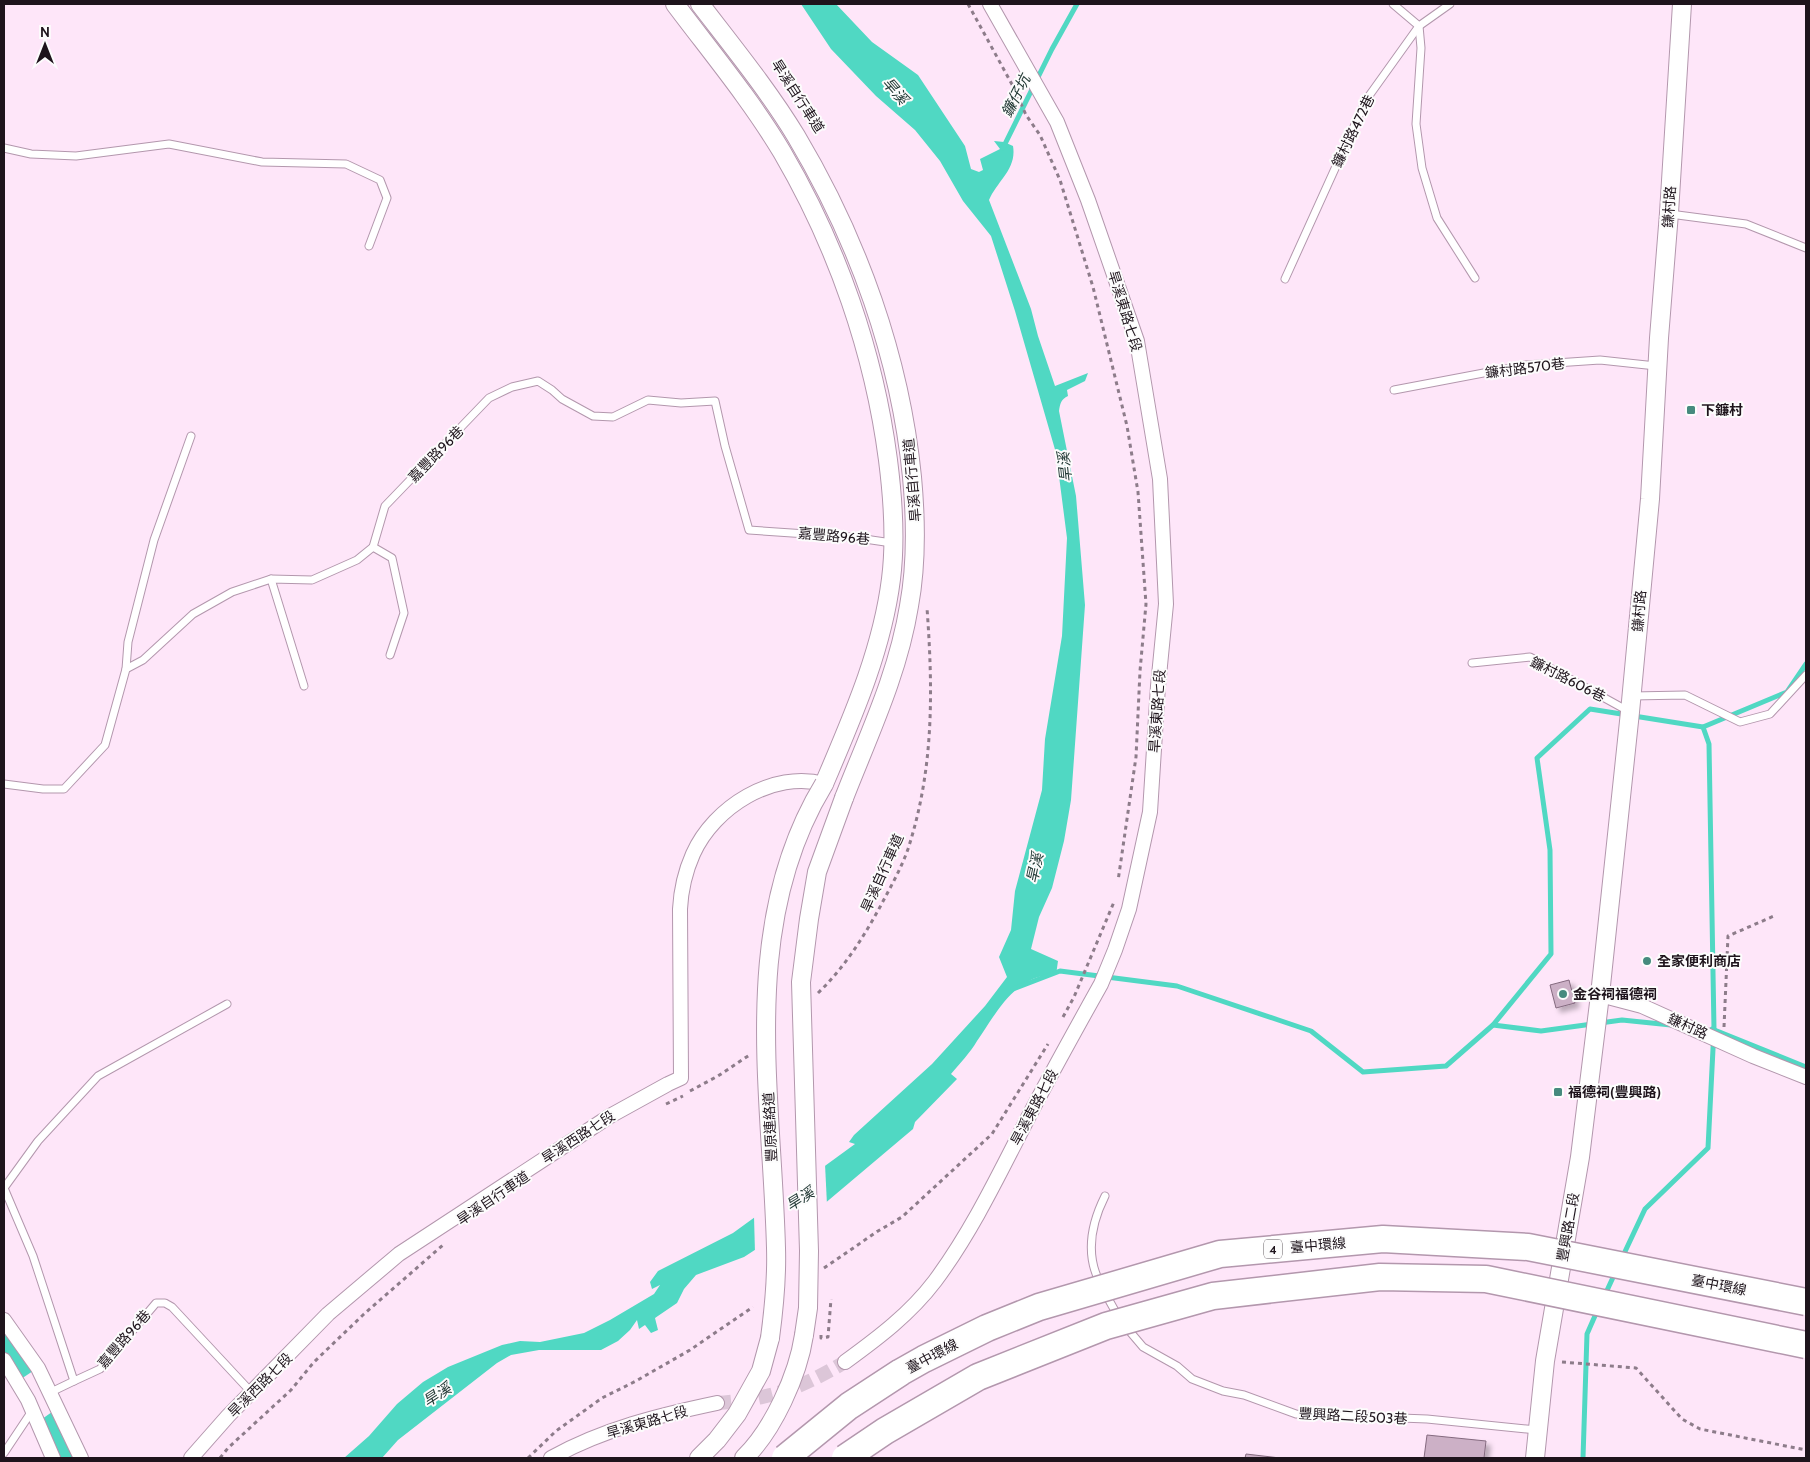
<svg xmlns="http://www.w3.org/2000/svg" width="1810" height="1462" font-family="Cabin,'Noto Sans TC',sans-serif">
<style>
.water{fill:#50d8c3}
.pier{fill:#fee6f9}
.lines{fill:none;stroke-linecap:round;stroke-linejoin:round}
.stream{stroke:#50d8c3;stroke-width:5}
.building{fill:#ccb0c6;stroke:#846a7f;filter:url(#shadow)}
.minor-tunnel{stroke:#dcc6d8;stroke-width:14;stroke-dasharray:14 7;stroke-linecap:butt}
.service-casing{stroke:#b397ad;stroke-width:9}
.minor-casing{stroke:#b397ad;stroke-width:16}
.tertiary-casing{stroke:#b397ad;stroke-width:20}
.path{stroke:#8d7c8a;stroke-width:3;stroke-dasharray:4 4;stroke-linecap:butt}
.service{stroke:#fff;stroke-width:7}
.minor{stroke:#fff;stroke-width:14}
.tertiary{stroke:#fff;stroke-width:18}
.tertiary-bridge-casing{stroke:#b397ad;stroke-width:20;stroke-linecap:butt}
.motorway-bridge-casing{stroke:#b397ad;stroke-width:29;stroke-linecap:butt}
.tertiary-bridge{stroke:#fff;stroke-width:18}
.motorway-bridge{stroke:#fff;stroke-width:26}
.poi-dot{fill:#468a7e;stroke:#fcfcfc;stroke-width:2}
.labels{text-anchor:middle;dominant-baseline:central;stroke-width:4;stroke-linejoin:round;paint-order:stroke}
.shield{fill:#fcfcfc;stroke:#615a5f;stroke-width:1}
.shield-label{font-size:12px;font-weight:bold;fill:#1e141c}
.street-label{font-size:14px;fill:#1e141c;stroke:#fcfcfc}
.poi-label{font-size:14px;font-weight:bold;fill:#1e141c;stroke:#fcfcfc;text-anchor:start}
.water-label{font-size:15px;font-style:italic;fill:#223935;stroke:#fcfcfc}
</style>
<defs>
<filter id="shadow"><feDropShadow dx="4.5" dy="4.5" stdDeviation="2.5" flood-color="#0004"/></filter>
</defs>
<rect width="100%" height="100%" fill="#fee6f9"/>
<g class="water">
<path d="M801 4H836L872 42 918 75 965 146 971 169 979 172 983 170 980 159 1000 149 994 141 1004 142 1013 146C1017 169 997 181 989 200L1031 309 1038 336 1055 386 1088 373 1085 381 1067 390 1068 396C1061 399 1060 404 1059 411L1076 496 1085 605 1071 800 1064 841 1052 888 1039 917 1031 949 1058 961 1056 975C1016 973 997 1012 977 1041 970 1053 960 1063 951 1074L957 1079 915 1122 913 1129 817 1210 744 1257 696 1275 684 1289 677 1303 655 1318 658 1330 651 1333 645 1325 639 1329 637 1320 630 1330 618 1341 601 1350H539L511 1355 497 1363 398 1440 382 1458H344L369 1436 397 1404 423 1382 448 1367 502 1345 520 1341 540 1342 584 1333 610 1320 654 1294 660 1285 652 1289 650 1282 658 1271 733 1233 855 1144 849 1142 854 1135 932 1064 985 1006 1007 977 999 957 1011 930 1015 891 1042 790 1045 739 1062 636 1067 538 1056 453 1015 311 991 236 963 201 940 161 915 130 876 96 831 49Z"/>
<path d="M4 1329 33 1371 21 1379 4 1352Z"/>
<path d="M52 1412 74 1458H60L42 1419Z"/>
</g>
<path class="pier" d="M825 1164 827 1205 755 1253 754 1216Z"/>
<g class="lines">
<g class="stream">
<path d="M1003 148 1052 49 1077 4"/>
<path d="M1013 989 1060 971 1177 986 1311 1031 1363 1072 1446 1066 1493 1025 1551 954 1550 850 1537 758 1590 709 1703 727 1787 692 1806 664"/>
<path d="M1493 1025 1541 1031 1622 1020 1671 1025"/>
<path d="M1712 1029 1806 1067"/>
<path d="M1622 1258 1645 1209 1708 1148 1714 1029 1709 744 1703 727"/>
<path d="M1604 1297 1615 1273"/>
<path d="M1583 1458 1587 1334 1598 1309"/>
</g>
</g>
<g class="building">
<path d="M1569 980 1575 1003 1556 1008 1550 985Z"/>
<path d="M1427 1435 1486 1441 1484 1458H1424Z"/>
<path d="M1246 1454 1280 1458H1245Z"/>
</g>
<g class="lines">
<path class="minor-tunnel" d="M717 1403C771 1399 799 1389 845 1362"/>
<g class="service-casing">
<g id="service">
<path d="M1393 4 1419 26 1421 48 1416 124 1422 168 1437 218 1475 278"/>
<path d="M4 148 31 154 76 156 169 144 262 162 346 164 380 180 387 198 369 246"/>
<path d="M1670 214 1746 224 1806 248"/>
<path d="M1285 279 1366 100 1419 26 1450 4"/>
<path d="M1394 390 1526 365 1600 360 1656 366"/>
<path d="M373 547 392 558 404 613 390 655"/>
<path d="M271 579 304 686"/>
<path d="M1472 663 1530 657 1630 712"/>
<path d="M126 669 128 642 154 540 191 436"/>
<path d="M1632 696 1685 695 1740 722 1770 714 1806 675"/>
<path d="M4 784 43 789H64L105 745 126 669 143 660 193 614 232 592 271 579 312 580 357 560 373 547 385 506 489 398 512 387 538 381 552 390 562 399 593 416 613 417 648 400 681 403 715 401 725 446 749 530 851 537 892 543"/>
<path d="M4 1188 33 1256 74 1381 100 1369 156 1303H165L172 1307 252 1393"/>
<path d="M4 1188 38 1141 98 1076 227 1004"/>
<path d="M1100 1283C1085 1254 1091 1224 1105 1196"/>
<path d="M1105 1293 1119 1318"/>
<path d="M1126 1327 1143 1347 1177 1366 1192 1379 1223 1391 1244 1395 1296 1414 1427 1419 1537 1430"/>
<path d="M49 1393 74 1381"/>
<path d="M4 1453 32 1411"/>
</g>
</g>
<g class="minor-casing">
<g id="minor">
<path d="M1600 995 1642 1006 1753 1056 1806 1077"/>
<path d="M4 1320 38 1368 81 1458"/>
<path d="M4 1360 28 1400 53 1458"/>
<path d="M845 1362C878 1338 910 1314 935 1281 973 1230 1001 1170 1030 1114 1053 1070 1077 1027 1101 984L1115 950 1129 909 1150 812 1158 686 1166 604 1160 479 1137 341 1088 200 1057 122 990 4"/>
<path d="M191 1458 228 1416 328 1314 399 1254 610 1116 668 1084 681 1078 680 909C681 890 685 872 693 854 714 807 773 770 824 784"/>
<path d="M551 1458C603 1429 660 1415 717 1403"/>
</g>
</g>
<g class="tertiary-casing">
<g id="tertiary">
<path d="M675 4C711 52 751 100 782 152 837 246 874 352 888 460 893 499 896 540 891 579 882 651 852 718 824 784"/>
<path d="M700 4C733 47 768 90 796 136 858 240 900 357 912 477 916 520 917 563 909 606 898 674 869 734 844 798"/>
<path d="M699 1458 717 1440 737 1414 761 1371 770 1338"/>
<path d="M744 1458C773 1430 798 1375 804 1335"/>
<path d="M1535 1458 1545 1361 1580 1157 1600 995 1630 712 1650 499 1659 338 1669 213 1682 4"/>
</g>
</g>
<g class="path">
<path d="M968 4 1014 88 1026 115 1040 135 1060 180 1093 287 1127 426 1138 492 1146 604 1140 671 1136 757 1118 881"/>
<path d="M818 993C844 968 863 938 880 907 890 888 901 869 908 849 934 769 933 691 927 608"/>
<path d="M1063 1017 1074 997 1114 902"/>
<path d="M1724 1027 1728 936 1774 916"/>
<path d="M690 1091 718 1076 751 1054"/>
<path d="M666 1104 683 1096"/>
<path d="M824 1268 878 1231 902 1217 992 1134 1048 1044"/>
<path d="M821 1335V1338L828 1337 831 1299"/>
<path d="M1562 1362 1636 1368 1682 1419 1700 1429 1806 1450"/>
<path d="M220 1458 228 1448 291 1390 314 1362 364 1314 443 1245"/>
<path d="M528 1458 556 1431 602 1398 636 1381 690 1350 753 1307"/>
</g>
<use href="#service" class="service"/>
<use href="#minor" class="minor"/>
<use href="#tertiary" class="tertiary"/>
<g class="tertiary-bridge-casing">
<g id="tertiary-bridge">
<path d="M804 1335 808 1308 809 1251 801 982 809 919 817 872 844 798"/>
<path d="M770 1338C774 1308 777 1278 776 1248 772 1092 738 925 824 784"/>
</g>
</g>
<g class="motorway-bridge-casing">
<g id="motorway-bridge">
<path d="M785 1458 849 1406 901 1372 924 1359 987 1328 1039 1307 1220 1254 1383 1239 1528 1247 1806 1302"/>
<path d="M845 1458 885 1431 978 1377 1106 1326 1213 1296 1380 1277 1486 1279 1806 1345"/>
</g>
</g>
<use href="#tertiary-bridge" class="tertiary-bridge"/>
<use href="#motorway-bridge" class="motorway-bridge"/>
</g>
<g class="poi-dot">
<rect x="1686" y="405" width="10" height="10" rx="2.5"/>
<circle cx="1647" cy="961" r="5"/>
<circle cx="1563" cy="994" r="5"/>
<rect x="1553" y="1087" width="10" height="10" rx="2.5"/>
</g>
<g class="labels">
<rect class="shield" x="1264" y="1239.5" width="18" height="19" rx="4"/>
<g class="shield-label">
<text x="1273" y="1249">4</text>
</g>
<g class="street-label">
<text transform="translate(798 96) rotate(57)">旱溪自行車道</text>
<text transform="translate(1353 131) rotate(-64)">鐮村路472巷</text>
<text transform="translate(1669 207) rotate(-86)">鎌村路</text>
<text transform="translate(1125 311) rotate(73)">旱溪東路七段</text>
<text transform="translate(1525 368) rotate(-7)">鐮村路570巷</text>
<text transform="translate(436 454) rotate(-46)">嘉豐路96巷</text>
<text transform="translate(912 480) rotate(-95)">旱溪自行車道</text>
<text transform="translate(834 536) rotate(5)">嘉豐路96巷</text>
<text transform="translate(1639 611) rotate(-85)">鎌村路</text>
<text transform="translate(1568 679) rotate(27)">鐮村路606巷</text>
<text transform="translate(1157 711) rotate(-86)">旱溪東路七段</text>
<text transform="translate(882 873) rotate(-66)">旱溪自行車道</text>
<text transform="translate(1688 1026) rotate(24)">鎌村路</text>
<text transform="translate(1034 1107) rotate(-62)">旱溪東路七段</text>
<text transform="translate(770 1127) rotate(-93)">豐原連絡道</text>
<text transform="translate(578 1137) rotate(-33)">旱溪西路七段</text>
<text transform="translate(493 1198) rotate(-34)">旱溪自行車道</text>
<text transform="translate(1568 1227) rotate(-80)">豐興路二段</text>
<text transform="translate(1318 1245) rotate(-5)">臺中環線</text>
<text transform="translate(1719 1285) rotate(11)">臺中環線</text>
<text transform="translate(124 1339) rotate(-49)">嘉豐路96巷</text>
<text transform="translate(932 1356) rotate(-28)">臺中環線</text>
<text transform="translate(260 1385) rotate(-45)">旱溪西路七段</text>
<text transform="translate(1353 1416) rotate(3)">豐興路二段503巷</text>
<text transform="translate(647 1422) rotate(-16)">旱溪東路七段</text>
</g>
<g class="poi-label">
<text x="1701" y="410">下鐮村</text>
<text x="1657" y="961">全家便利商店</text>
<text x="1573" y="994">金谷祠福德祠</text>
<text x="1568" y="1092">福德祠(豐興路)</text>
</g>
<g class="water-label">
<text transform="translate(895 91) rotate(49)">旱溪</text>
<text transform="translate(1016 96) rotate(-63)">鐮仔坑</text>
<text transform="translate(1065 467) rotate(-96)">旱溪</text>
<text transform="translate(1035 868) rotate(-78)">旱溪</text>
<text transform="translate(800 1199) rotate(-32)">旱溪</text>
<text transform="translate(437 1395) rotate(-33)">旱溪</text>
</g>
</g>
<rect width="1810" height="1462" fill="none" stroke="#1e141c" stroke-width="10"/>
<g transform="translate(45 45)" stroke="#fcfcfc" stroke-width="4" paint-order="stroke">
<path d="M0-4L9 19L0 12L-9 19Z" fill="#1e141c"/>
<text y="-8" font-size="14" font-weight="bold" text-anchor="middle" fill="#1e141c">N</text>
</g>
</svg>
